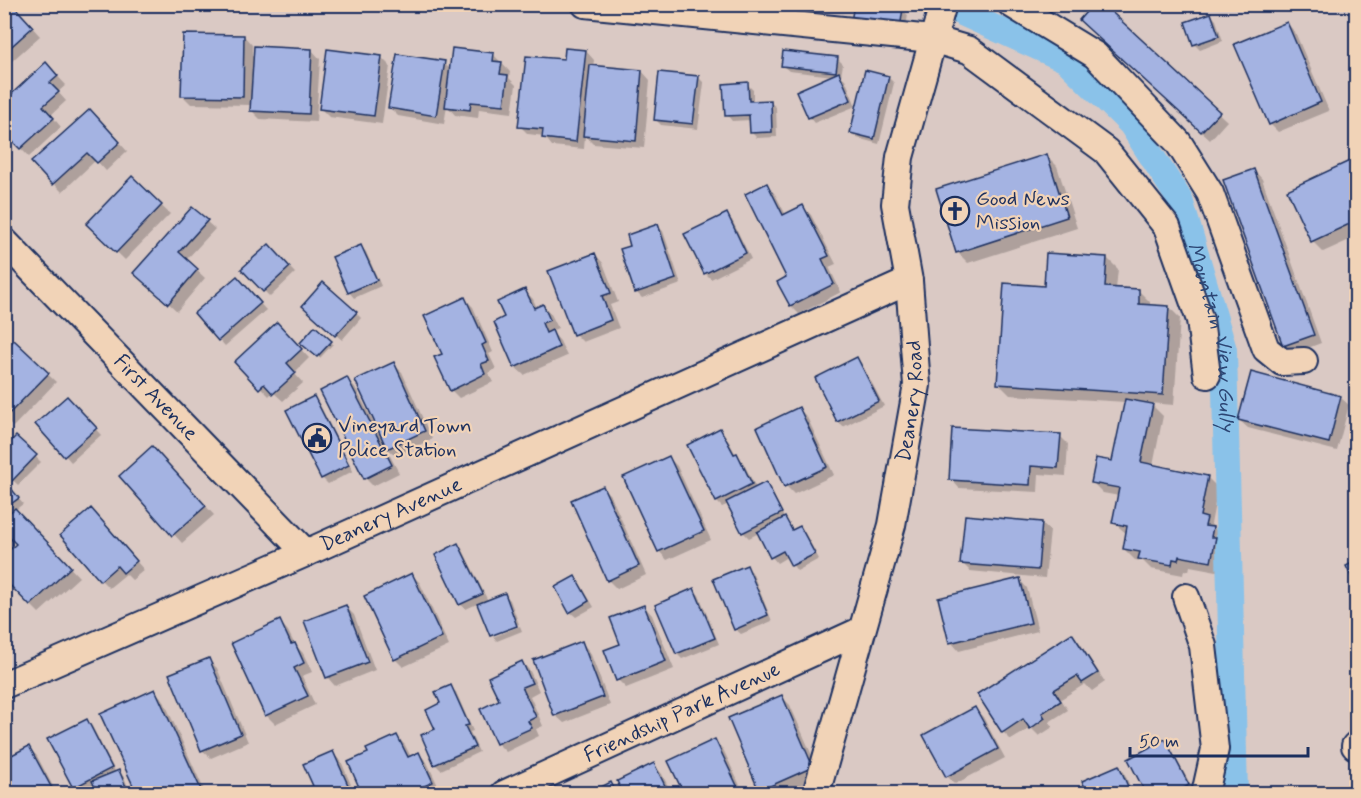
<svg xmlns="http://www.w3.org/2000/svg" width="1361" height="798" font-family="Mynerve,sans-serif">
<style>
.shadow{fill:#0003}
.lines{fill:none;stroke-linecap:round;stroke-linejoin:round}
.canal{stroke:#8ac2e9;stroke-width:26}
.building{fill:#a4b3e2;stroke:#1b2f5e;stroke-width:1.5}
.minor-casing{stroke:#1b2f5e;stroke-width:30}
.minor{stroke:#f1d3b7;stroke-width:26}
.labels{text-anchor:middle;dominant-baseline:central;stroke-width:4.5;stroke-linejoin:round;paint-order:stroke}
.poi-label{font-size:21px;fill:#1b2f5e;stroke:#f1d3b7;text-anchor:start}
.street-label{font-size:21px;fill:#1b2f5e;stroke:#f1d3b7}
.water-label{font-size:22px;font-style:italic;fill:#2c4573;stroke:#f1d3b7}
</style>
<rect width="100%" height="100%" fill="#dac9c4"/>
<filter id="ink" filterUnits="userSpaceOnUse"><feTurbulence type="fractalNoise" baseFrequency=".0167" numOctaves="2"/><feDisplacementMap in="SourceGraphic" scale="12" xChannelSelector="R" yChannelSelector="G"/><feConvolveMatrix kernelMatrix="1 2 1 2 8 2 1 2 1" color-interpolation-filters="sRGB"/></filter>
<g filter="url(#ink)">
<g class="shadow">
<path d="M4 4H11L40 36 4 68Z"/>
<path d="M856 4H892L893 9 902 10 908 15 905 34Z"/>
<path d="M1101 4 1227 121 1210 140 1089 28Z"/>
<path d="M1210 14 1216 20 1223 41 1200 50 1194 44Z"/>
<path d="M1287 23 1295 32 1329 111 1278 132 1270 124Z"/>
<path d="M244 36 252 45V55L312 50 320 59 316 122 260 119 252 111V105L191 104 183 96Z"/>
<path d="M586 51 594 60 593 67 642 71 650 80 644 148 593 144 585 136 584 149 552 146 544 136 528 134 520 126 565 61Z"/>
<path d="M493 54 510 72 509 78 516 85 512 113 479 109 478 118 455 115 447 106 444 124 398 116 390 108 444 63 451 70Z"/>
<path d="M382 58 390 66 382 124 329 117 320 108Z"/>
<path d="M837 58 843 64 841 76 845 79 856 106 814 123 809 117 834 76 789 71 783 66Z"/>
<path d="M46 64 66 85 58 92 66 101 51 115 61 127 29 157 4 131Z"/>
<path d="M698 77 704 83 698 129 661 125 655 119Z"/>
<path d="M888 77 894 83 879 144 857 138 852 133Z"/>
<path d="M747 84 753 90V103L770 102 776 107 777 137 757 138 751 132V120L732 121 727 115Z"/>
<path d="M98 119 127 151 106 171 96 160 62 192 34 163Z"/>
<path d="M1046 155 1057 166 1077 228 968 263 957 252Z"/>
<path d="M1356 160V237L1323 252 1312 241 1289 191Z"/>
<path d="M1254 170 1262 179 1321 343 1292 354 1284 345Z"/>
<path d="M132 178 170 214 125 260 88 224Z"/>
<path d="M766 185 775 194 786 215 803 207 811 215 836 264 829 267 841 292 799 314 791 306 788 277Z"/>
<path d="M726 215 732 220 751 259 711 279 705 273Z"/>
<path d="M206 221 215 229 186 260 205 278 177 311 144 281Z"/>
<path d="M657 226 663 231 681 284 642 298 636 292 632 247Z"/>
<path d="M269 246 295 273 270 297 243 269Z"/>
<path d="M361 246 366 252 381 286 354 298 349 292Z"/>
<path d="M595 254 603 263 618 302 610 305 619 328 583 342 575 334Z"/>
<path d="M1107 258 1118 269 1116 289 1139 291 1150 302V306L1169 307 1180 318 1174 405 1150 403 1163 416 1153 466 1207 477 1218 488 1211 524 1224 540 1222 546 1226 550 1222 572 1190 566 1189 571 1184 570 1183 575 1151 569 1143 561 1135 560 1124 549 1127 534 1114 523 1119 496 1103 493 1092 482 1114 462 1126 402 1010 395 999 384 1045 287Z"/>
<path d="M242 283 266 310 225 346 196 314Z"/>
<path d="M525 291 533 299 537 308 543 305 551 314 558 328 551 331 560 341 567 356 524 375 515 367Z"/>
<path d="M465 299 473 307 493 352 489 354 496 369 488 373 493 382 459 398 451 390 443 354Z"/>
<path d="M309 312 356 313 361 318 342 340Z"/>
<path d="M277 324 309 358 294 373 303 383 283 401 273 392 269 396 236 362Z"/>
<path d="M315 328 333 344 320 358 302 343Z"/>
<path d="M14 342 56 382 13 427 4 419V352Z"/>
<path d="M857 358 862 364 884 406 843 427 838 421Z"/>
<path d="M393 364 402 372 432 439 396 456 385 446 399 473 373 486 365 478 347 379 355 387 375 425 377 424Z"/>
<path d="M1340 397 1349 405 1337 451 1248 428 1239 420Z"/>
<path d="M313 398 319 403 353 471 328 484 322 478Z"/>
<path d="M72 403 101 435 71 462 37 424Z"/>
<path d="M799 409 807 417 834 475 794 494 786 486Z"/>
<path d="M720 430 726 436 736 455 742 460 756 488 766 484 771 489 785 520 794 531 800 528 805 533 819 559 797 571 787 557 777 563 772 557 759 533 749 538 743 532 729 504 722 507 717 502 689 446Z"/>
<path d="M1060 436 1068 444 1066 476 1039 474 1038 492 959 488 951 479Z"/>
<path d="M16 438 41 462 18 485 4 472Z"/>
<path d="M160 456 214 515 182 543 121 477Z"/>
<path d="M669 458 677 466 711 540 667 560 659 551Z"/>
<path d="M4 481 23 504 15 510 79 577 39 613 31 605 18 544 4 530Z"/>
<path d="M602 487 611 496 646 575 617 589 608 580 573 501Z"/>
<path d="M99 518 144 570 132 580 126 574 109 588 101 580Z"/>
<path d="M1041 523 1050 531 1045 578 970 571 962 563Z"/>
<path d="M458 545 463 550 488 601 505 595 510 600 519 624 492 634V636L479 603 466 609 460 604Z"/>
<path d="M746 567 752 572 772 621 741 634 735 629Z"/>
<path d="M412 575 420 583 449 646 403 667 395 659Z"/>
<path d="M575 578 580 583 594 607 576 617 570 612Z"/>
<path d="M1019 579 1027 588 1038 631 959 651 951 642Z"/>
<path d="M693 590 699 595 719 644 682 659 677 654Z"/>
<path d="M644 606 652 615 674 669 626 688 618 680 622 645Z"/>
<path d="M346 607 354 615 375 670 335 686 327 677Z"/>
<path d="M280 622 288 631 295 645 303 653 312 672 302 676 315 705 275 724 266 715Z"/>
<path d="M520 626 522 631 497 641 493 637Z"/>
<path d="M1072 635 1080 643 1105 682 1092 691 1085 684 1061 699 1068 710 1049 722 1053 727 1039 736 1031 728 1011 740 1003 732Z"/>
<path d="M582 643 590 652 610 705 564 723 555 715Z"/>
<path d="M208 659 217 668 248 742 211 758 202 750Z"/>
<path d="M522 662 530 671 539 691 530 696 543 726 536 729 539 736 506 752 498 744 482 710 501 701Z"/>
<path d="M450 687 456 692 473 731 470 732 479 752 441 770 435 764 437 730 442 704Z"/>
<path d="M154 691 163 699 206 794H138Z"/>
<path d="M782 697 790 705 821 776 779 794H764L760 790Z"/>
<path d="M975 709 983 717 1005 758 955 784 947 776Z"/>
<path d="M86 720 92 726 116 773 119 772 124 777 131 794H99L95 784 79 793 74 787Z"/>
<path d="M397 737 405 745 411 757 419 754 427 762 440 790 433 794H364Z"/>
<path d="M714 741 723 749 744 794H685Z"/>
<path d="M1165 741 1170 747 1194 791 1189 794H1148Z"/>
<path d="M29 748 37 756 57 794H4Z"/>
<path d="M332 753 341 761 355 794H299L315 786Z"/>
<path d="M654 765 662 774 672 794H625Z"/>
<path d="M1119 767 1124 772 1133 794H1089Z"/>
</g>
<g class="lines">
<path class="canal" id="s1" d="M942 4 1066 60 1131 124 1180 200 1224 350 1235 794"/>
</g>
<g class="building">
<path d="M4 4H12L33 27 4 53Z"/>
<path d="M854 4H888V6L903 8 900 29 851 22Z"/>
<path d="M1093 4H1103L1220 112 1201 132 1079 20Z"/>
<path d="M1211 13 1219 36 1193 45 1185 22Z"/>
<path d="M1287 22 1321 102 1269 125 1234 44Z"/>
<path d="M183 34 244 35 243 97 181 96Z"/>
<path d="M254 46 312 49 309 114 250 111Z"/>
<path d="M452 48 494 53 493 61 502 62 500 74 508 75 504 105 471 102 470 110 445 107Z"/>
<path d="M565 48 586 50 576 142 542 138 543 129 518 127 526 56 564 59Z"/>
<path d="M327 49 382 56 374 116 319 109Z"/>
<path d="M783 51 838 57 836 72 781 66Z"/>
<path d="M397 54 445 61 436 116 388 108Z"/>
<path d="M46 62 58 76 50 83 59 92 43 106 54 118 20 149 4 133V101Z"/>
<path d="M590 65 642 70 636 141 583 136Z"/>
<path d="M865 70 889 76 874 139 850 133Z"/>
<path d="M659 72 699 76 693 124 654 120Z"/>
<path d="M839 72 851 100 808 118 796 91Z"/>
<path d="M748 82 749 101 771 100 772 132 750 133 749 115 725 116 723 84Z"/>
<path d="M90 109 120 142 97 163 87 153 52 185 31 162Z"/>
<path d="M1047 154 1067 217 956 253 936 189Z"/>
<path d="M1356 158V221L1311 242 1287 190Z"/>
<path d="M1254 169 1314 335 1283 346 1223 180Z"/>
<path d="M132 176 162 205 116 253 86 224Z"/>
<path d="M767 183 783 215 803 205 829 256 822 259 834 284 790 306 777 282 786 277 745 194Z"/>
<path d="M192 207 208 220 179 252 198 269 168 304 133 273Z"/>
<path d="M727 213 746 253 704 274 684 234Z"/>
<path d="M658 224 676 279 635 293 620 249 630 246 627 235Z"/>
<path d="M269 244 290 267 263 292 241 269Z"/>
<path d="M361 245 377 280 348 293 332 257Z"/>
<path d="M595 253 611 293 602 296 611 320 573 335 548 271Z"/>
<path d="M1046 253 1107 257 1105 287 1139 289V304L1169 306 1163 395 997 384 1004 283 1044 286Z"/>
<path d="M237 276 261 303 218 341 194 313Z"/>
<path d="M323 282 357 312 335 336 302 306Z"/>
<path d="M525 289 534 308 543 304 550 320 542 323 546 333 552 330 559 347 514 368 494 322 504 317 497 302Z"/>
<path d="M465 297 486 343 482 345 489 361 481 364 485 374 450 391 434 357 442 354 424 316Z"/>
<path d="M277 322 302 349 287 363 296 373 273 394 264 384 259 389 234 362Z"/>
<path d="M315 326 332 341 317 357 300 343Z"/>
<path d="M14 340 49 373 4 419V350Z"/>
<path d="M857 357 879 401 837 422 815 378Z"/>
<path d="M394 362 425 431 387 449 355 380Z"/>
<path d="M1251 372 1341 396 1329 443 1238 420Z"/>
<path d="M347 377 392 465 364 479 320 391Z"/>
<path d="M67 396 97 428 64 457 35 424Z"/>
<path d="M314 396 349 465 321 479 286 410Z"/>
<path d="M1125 399 1153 404 1141 462 1208 476 1200 516 1207 518 1205 526 1213 527 1211 537H1216L1211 562 1179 556 1178 560 1173 559 1172 565 1138 559 1140 552 1123 549 1127 526 1112 523 1119 488 1091 483 1096 458 1112 461Z"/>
<path d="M799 407 827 467 784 487 757 427Z"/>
<path d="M720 428 734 454 737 453 752 484 716 502 687 445Z"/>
<path d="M952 428 1061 434 1058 468 1031 466 1030 485 949 480Z"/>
<path d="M16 436 37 455 12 481 4 474V448Z"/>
<path d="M152 446 206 506 172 536 119 476Z"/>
<path d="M669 456 704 531 658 552 623 477Z"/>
<path d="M4 480 19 498 4 509Z"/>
<path d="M766 482 782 513 742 533 726 502Z"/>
<path d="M603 486 639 566 607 581 571 500Z"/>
<path d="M15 508 71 567 30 606 4 579V555L16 544 4 532V518Z"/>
<path d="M91 508 137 561 123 573 117 566 100 581 60 535Z"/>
<path d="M965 515 1042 522 1038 570 960 564Z"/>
<path d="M785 517 792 530 800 526 815 554 791 566 783 551 770 558 757 532Z"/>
<path d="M458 543 483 594 459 605 435 555Z"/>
<path d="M1356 561V586L1346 566Z"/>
<path d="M747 565 768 615 734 630 713 579Z"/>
<path d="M412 573 442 637 394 660 364 596Z"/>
<path d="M575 576 589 601 569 613 555 587Z"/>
<path d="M1020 578 1031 623 949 643 938 598Z"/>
<path d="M694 588 715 638 676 654 655 605Z"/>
<path d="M505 593 517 626 490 636 477 604Z"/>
<path d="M346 605 368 662 326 678 304 621Z"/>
<path d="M644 605 666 661 616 681 604 650 620 644 610 618Z"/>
<path d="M280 620 291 644 295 643 304 663 294 668 308 696 265 716 231 643Z"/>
<path d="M1072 633 1098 673 1082 683 1077 676 1054 690 1061 701 1042 713 1045 718 1030 729 1023 719 1002 733 977 694Z"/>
<path d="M582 641 603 697 554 716 533 660Z"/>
<path d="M209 658 241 734 201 751 169 674Z"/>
<path d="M522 661 532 683 522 687 536 717 528 721 532 728 496 744 480 709 499 700 488 677Z"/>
<path d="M451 685 469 725 465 726 475 747 434 765 421 735 435 729 426 710 440 703 435 692Z"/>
<path d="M155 689 203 794H137L100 714Z"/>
<path d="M782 695 813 767 759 791 728 718Z"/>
<path d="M975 707 998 749 946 777 923 735Z"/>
<path d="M87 719 112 768 73 788 47 739Z"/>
<path d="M397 735 408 757 419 752 433 782 407 794H402L401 790 393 794H362L348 762 368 753 366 749Z"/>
<path d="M715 739 741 794H684L668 761Z"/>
<path d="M1165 739 1189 785 1174 794H1146L1128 759Z"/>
<path d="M29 746 55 794H4V759Z"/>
<path d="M333 751 352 794H296L313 786 303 764Z"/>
<path d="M654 763 669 794H623L617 781Z"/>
<path d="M1119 765 1131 794H1088L1082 781Z"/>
<path d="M119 770 129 794H98L92 781Z"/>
<path d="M611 782 617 794H587Z"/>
</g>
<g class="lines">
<g class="minor-casing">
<g id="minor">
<path d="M585 4 932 39 969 50 1106 151 1167 227 1200 320 1207 375"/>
<path d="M1011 4 1095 55 1178 142 1210 193 1266 349 1282 362 1304 361"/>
<path id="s2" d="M4 241 306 553"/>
<path d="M1186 597 1203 646 1215 749 1205 794"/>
<path id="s3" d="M4 685 306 553 909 281"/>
<path d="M1355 746 1356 745"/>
<path id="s4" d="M504 794 862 630"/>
<path id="s5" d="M816 794 892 525 917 385 909 281 895 204 900 157 943 4"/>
</g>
</g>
<use href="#minor" class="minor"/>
</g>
</g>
<defs>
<g id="church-ring" transform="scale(1.5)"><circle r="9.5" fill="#f1d3b7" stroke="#1b2f5e" stroke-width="1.5"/><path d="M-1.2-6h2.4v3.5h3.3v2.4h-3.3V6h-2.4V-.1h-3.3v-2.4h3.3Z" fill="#1b2f5e"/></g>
<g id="civic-ring" transform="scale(1.5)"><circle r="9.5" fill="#f1d3b7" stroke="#1b2f5e" stroke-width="1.5"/><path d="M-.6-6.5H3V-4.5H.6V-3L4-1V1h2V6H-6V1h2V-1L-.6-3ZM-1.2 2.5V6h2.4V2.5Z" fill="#1b2f5e"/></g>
</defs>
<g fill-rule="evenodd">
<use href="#church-ring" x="955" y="211"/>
<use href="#civic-ring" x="317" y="438"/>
</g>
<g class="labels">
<g class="poi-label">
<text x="976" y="199">Good News<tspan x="976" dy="24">Mission</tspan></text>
<text x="338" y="426">Vineyard Town<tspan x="338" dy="24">Police Station</tspan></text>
</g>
<g class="street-label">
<text stroke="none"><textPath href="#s2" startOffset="218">First Avenue</textPath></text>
<text stroke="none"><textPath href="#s5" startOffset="405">Deanery Road</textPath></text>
<text stroke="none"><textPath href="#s3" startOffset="423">Deanery Avenue</textPath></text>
<text stroke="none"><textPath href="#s4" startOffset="196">Friendship Park Avenue</textPath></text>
</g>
<g class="water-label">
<text stroke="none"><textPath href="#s1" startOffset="459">Mountain View Gully</textPath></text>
</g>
</g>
<rect width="1361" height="798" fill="none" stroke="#f1d3b7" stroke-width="24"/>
<rect x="12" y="12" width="1337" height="774" fill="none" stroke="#1b2f5e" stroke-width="2" filter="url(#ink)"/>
<path d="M1130 747v9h178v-9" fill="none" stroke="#1b2f5e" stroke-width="3"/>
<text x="1139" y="747" font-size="18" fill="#1b2f5e" stroke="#f1d3b7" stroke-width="4.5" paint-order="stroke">50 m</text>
</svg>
